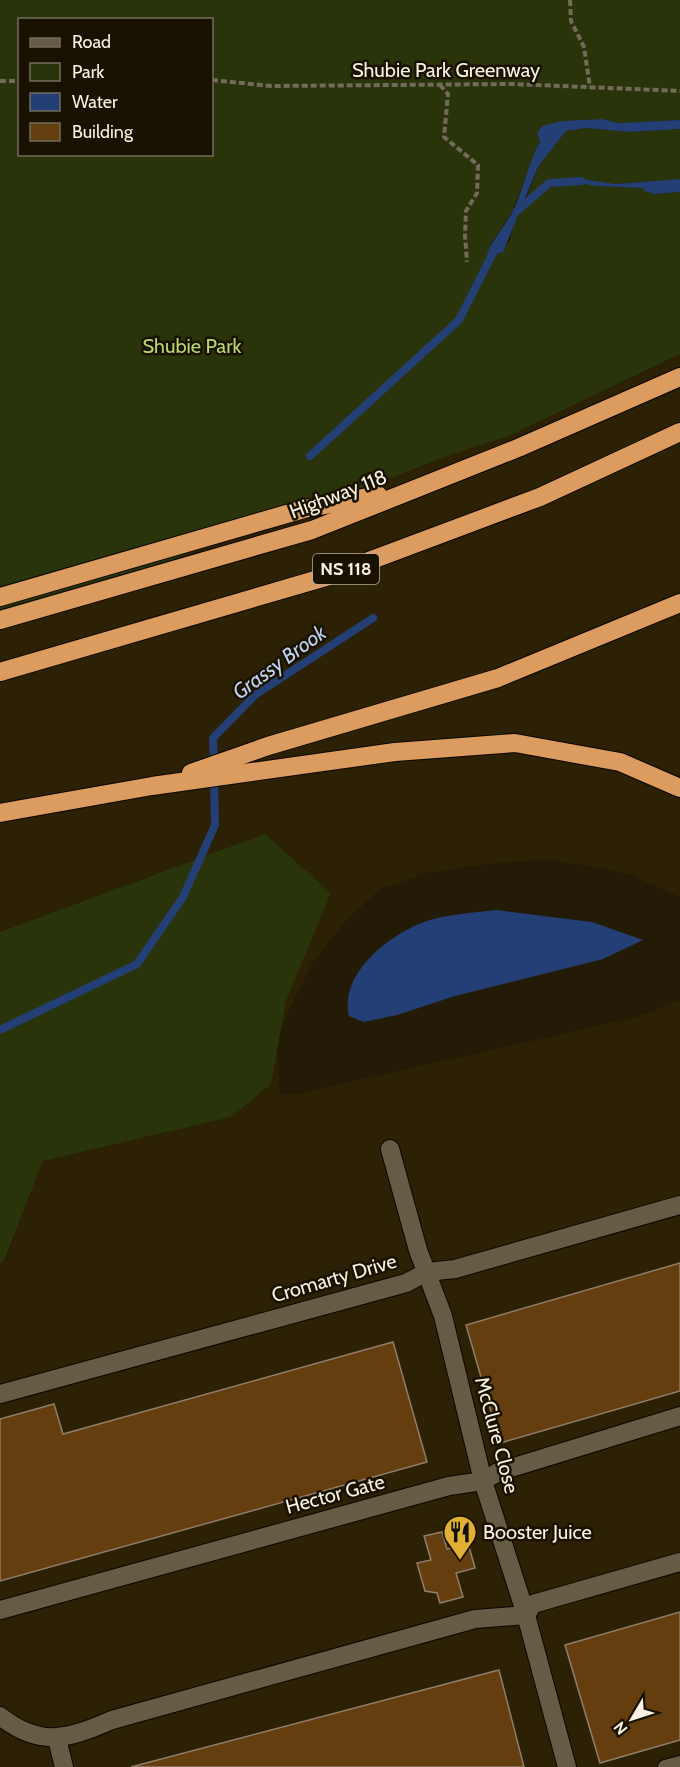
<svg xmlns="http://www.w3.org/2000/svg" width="680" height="1767" font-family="Cabin,sans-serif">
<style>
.built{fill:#2c2104}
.green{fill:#2a340a;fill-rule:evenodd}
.water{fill:#233f76}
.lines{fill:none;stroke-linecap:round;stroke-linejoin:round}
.stream{stroke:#233f76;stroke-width:8}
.building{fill:#643e0f;stroke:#907d6a;stroke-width:1.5}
.lane-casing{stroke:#0c0600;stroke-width:16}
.street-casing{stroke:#0c0600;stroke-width:20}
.highway-casing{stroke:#0c0600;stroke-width:20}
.path{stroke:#726b59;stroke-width:4;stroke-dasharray:6 3;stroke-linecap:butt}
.lane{stroke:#665c46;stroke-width:14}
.street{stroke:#665c46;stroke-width:18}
.highway{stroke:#dc9c5f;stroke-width:18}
.labels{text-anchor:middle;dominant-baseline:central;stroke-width:5;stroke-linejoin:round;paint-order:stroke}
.shield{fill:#191201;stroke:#b4afa1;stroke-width:1.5}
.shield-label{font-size:18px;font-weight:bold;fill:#f7f2e5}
.street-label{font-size:20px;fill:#f7f2e5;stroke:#191201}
.park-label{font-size:20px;fill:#bad774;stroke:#191201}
.poi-label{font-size:20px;fill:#f7f2e5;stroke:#191201;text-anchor:start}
.water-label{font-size:21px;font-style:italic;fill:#bed1f3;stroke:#191201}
</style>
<rect width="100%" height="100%" fill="#231b06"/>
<path class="built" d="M680 354V897L625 873 553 860 496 863 426 873 379 890 345 922 311 965 281 1027 277 1050 280 1094H296L637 1017 680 1000V1767H0V1263L5 1261 43 1161 231 1117 279 1026 286 1001 331 893 265 834 0 932V624L470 448 509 436Z"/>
<g class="green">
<path d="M0 0H680V120L619 123 602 119 562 121 540 142 512 212 491 244 493 255 500 254 510 240 514 222 522 210 538 167 566 131 586 128 629 132 680 129V179L616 184 574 178 596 186 643 188 655 194 680 192V354L509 436 470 448 0 624ZM20 20H212V154H20Z"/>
<path d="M265 834 331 893 286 1001 271 1084 231 1117 43 1161 4 1261 0 1263V932Z"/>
</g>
<g class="water">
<path d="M602 119 619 123 680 120V129L629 132 586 128 566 131 538 167 503 252 489 257 487 254C493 238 506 225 514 209 524 187 528 164 540 142L537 133 542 126 562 121Z"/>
<path d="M574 178 616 184 680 179V192L655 194 644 191 643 188 596 186 571 181Z"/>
<path d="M497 910 592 922 643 940 603 959 455 996 397 1015 364 1022 349 1016C339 976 385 938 419 924 442 914 472 913 497 910Z"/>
</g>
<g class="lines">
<g class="stream">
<path d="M517 211 549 183 581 181"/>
<path d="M310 456 459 320 496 247"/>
<path d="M214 763 213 738 255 695 373 618"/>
<path d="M0 1030 137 964 183 897 215 825 214 778"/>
</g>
</g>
<g class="building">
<path d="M680 1263V1391L500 1443 466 1325Z"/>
<path d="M393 1342 427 1462 0 1581V1419L54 1404 63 1434Z"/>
<path d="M442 1532 447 1549 468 1543 475 1568 456 1573 463 1597 440 1603 437 1593 425 1591 417 1563 431 1560 424 1536Z"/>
<path d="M680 1612V1740L600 1763 565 1645Z"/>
<path d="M499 1670 524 1767H131Z"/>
</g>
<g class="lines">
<g class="lane-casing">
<path id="lane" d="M665 1767 680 1763"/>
</g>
<g class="street-casing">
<g id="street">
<path d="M390 1149 418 1250 443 1316 483 1481 526 1615 567 1767"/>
<path d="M0 1394 406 1283 427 1272 455 1269 680 1205"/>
<path d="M0 1610 449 1486 483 1481 498 1472 680 1416"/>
<path d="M0 1716C40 1748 68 1739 112 1720L475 1619 526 1615 533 1604 680 1562"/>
<path d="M57 1739 64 1767"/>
</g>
</g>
<g class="highway-casing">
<g id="highway">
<path d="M0 597 304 509 378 495"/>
<path d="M0 620 312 530 518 448 680 377"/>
<path d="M0 672 329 576 540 497 680 432"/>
<path d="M191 773 268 746 498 678 680 603"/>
<path d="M0 813 152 786 395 752 515 743 620 762 680 788"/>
</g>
</g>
<g class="path">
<path d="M570 0 571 21 584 47 590 87"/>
<path d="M212 80 271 86 513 84 680 91"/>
<path d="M0 81H20"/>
<path d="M440 85 448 94 444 137 478 165 477 193 466 211 465 235 467 262"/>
</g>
<use href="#lane" class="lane"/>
<use href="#street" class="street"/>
<use href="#highway" class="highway"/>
</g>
<defs>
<g id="restaurant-pin" transform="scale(1.725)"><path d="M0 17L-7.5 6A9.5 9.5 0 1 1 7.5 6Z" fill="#e1af34" stroke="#191201"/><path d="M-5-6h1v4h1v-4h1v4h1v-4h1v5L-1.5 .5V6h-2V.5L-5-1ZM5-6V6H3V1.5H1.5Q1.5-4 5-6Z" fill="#111"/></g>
</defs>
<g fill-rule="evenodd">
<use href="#restaurant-pin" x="460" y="1532"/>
</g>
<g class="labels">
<rect class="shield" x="313" y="554" width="66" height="30" rx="4.5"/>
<g class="shield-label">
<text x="346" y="569">NS 118</text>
</g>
<g class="street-label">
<text x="446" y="70">Shubie Park Greenway</text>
<text transform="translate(338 494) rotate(-21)">Highway 118</text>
<text transform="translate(334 1278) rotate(-16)">Cromarty Drive</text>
<text transform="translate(497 1435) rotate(75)">McClure Close</text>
<text transform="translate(335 1494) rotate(-15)">Hector Gate</text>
</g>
<g class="park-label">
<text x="192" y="346">Shubie Park</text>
</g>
<g class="poi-label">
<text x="483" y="1532">Booster Juice</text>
</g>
<g class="water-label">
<text transform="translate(279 662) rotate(-36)">Grassy Brook</text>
</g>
</g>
<rect x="18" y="18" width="195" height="138" fill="#191201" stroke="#726c5c" stroke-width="1.5"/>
<rect x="30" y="38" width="30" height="9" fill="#665c46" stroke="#726c5c" stroke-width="1.5"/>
<text x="72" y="48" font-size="18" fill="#f7f2e5">Road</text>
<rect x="30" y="63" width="30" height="18" fill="#2a340a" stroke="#726c5c" stroke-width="1.5"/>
<text x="72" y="78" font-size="18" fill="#f7f2e5">Park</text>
<rect x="30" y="93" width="30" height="18" fill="#233f76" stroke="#726c5c" stroke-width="1.5"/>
<text x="72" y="108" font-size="18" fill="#f7f2e5">Water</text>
<rect x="30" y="123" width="30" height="18" fill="#643e0f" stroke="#726c5c" stroke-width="1.5"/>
<text x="72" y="138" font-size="18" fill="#f7f2e5">Building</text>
<g transform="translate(632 1719) rotate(231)" stroke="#191201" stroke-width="4.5" paint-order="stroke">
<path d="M0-4.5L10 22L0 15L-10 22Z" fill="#f7f2e5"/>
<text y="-9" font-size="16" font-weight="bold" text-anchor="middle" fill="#f7f2e5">N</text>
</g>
</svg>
